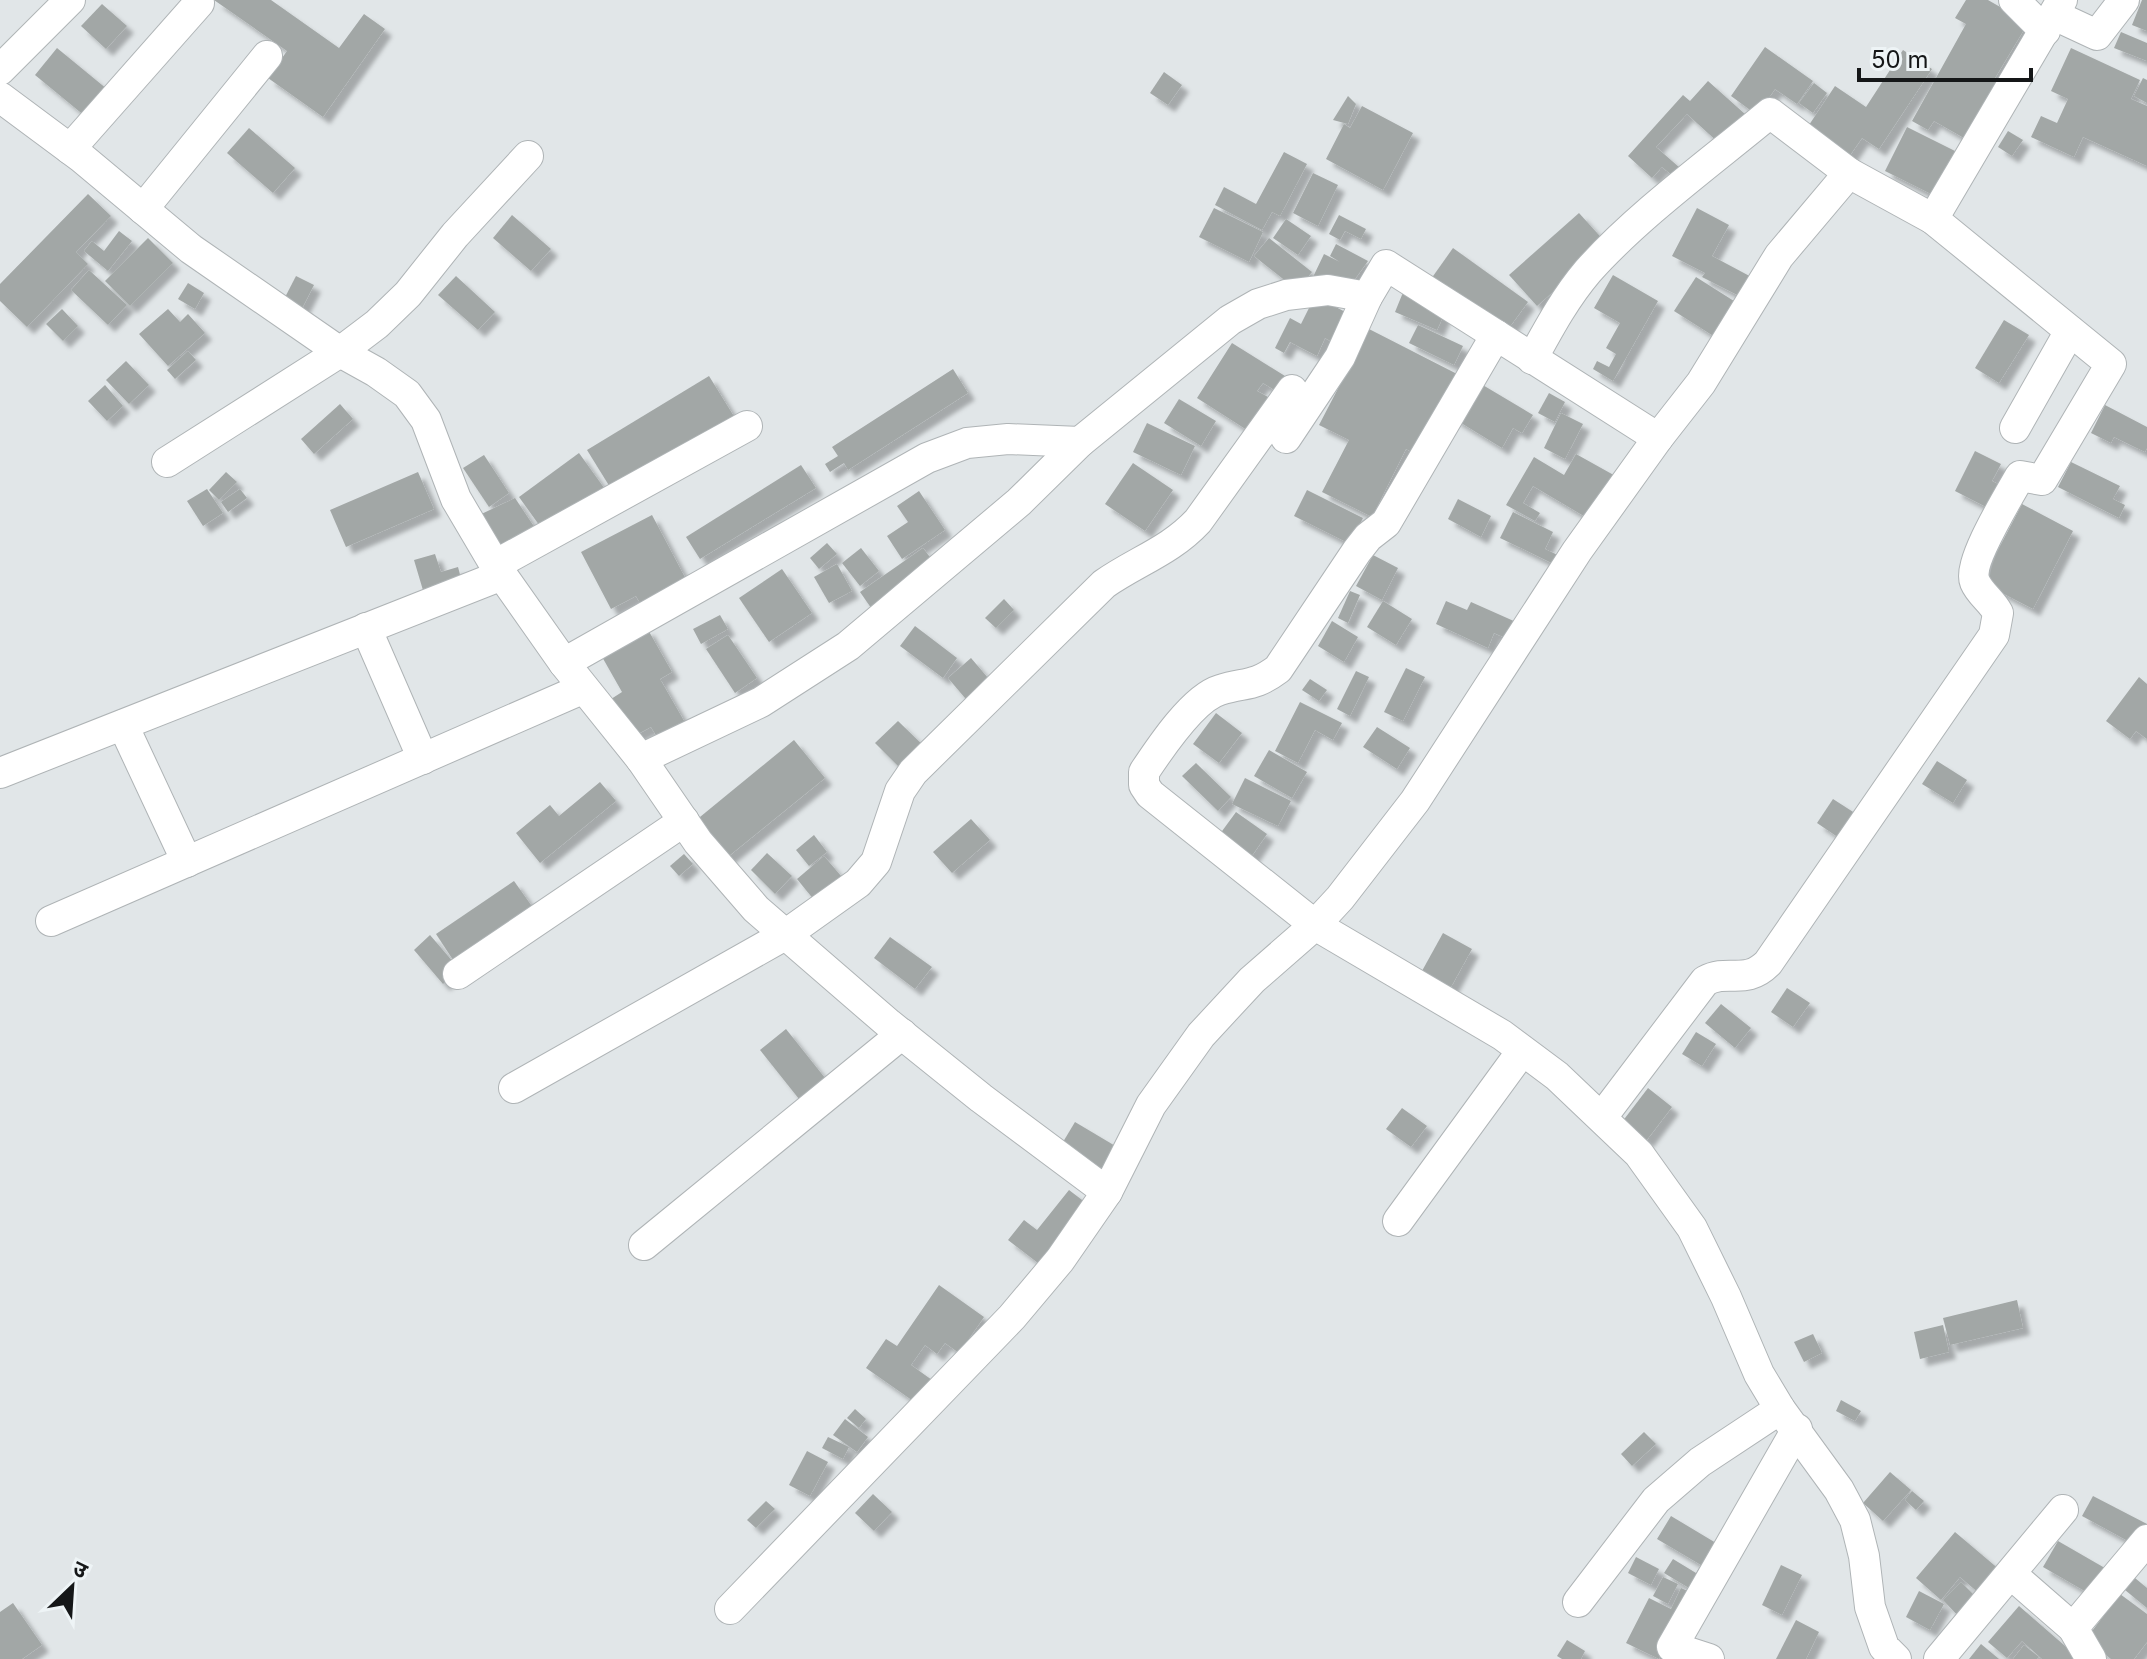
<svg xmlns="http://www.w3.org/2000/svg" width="2147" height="1659" font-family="Inter,'Noto Sans Devanagari',sans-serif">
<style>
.building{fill:#a2a7a6;filter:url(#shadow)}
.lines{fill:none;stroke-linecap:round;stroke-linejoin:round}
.minor-casing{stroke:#afb4b6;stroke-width:32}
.minor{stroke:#fff;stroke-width:30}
</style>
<defs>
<filter id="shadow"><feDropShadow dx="7" dy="7" stdDeviation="2" flood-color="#0004"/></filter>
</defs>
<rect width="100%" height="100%" fill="#e1e6e8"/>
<g class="building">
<path d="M214 0H271L339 48 364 14 385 29 323 117 268 78 287 51Z"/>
<path d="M1966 0H1988L2028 23 1995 78 1999 80 1971 142 1934 121 1928 130 1912 121 1966 24 1955 18Z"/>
<path d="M2142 0H2147V31L2132 25Z"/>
<path d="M102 4 127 26 106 49 81 26Z"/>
<path d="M2121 32 2147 43V61L2114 48Z"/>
<path d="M1765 47 1813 81 1797 104 1775 89 1757 115 1731 96Z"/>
<path d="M57 48 113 94 91 121 35 75Z"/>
<path d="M2071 48 2140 80 2131 99 2147 106V166L2083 137 2074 157 2031 137 2041 116 2057 123 2068 99 2051 91Z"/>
<path d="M1903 50 1932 69 1879 149 1862 138 1846 161 1807 128 1835 86 1866 107Z"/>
<path d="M1164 72 1182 85 1168 105 1150 93Z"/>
<path d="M2143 78 2147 80V103L2134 96Z"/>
<path d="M1708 81 1746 115 1720 144 1687 114 1656 147 1680 168 1673 176 1662 167 1652 178 1628 156 1683 95 1690 101Z"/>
<path d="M1814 83 1827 93 1813 113 1799 103Z"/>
<path d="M1348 96 1356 104 1348 124 1333 120Z"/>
<path d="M1362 106 1413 133 1383 190 1326 159 1344 124 1350 128Z"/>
<path d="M1907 127 1963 155 1941 199 1885 171Z"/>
<path d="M249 128 295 168 273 193 227 153Z"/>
<path d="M2008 131 2023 140 2012 156 1998 147Z"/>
<path d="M1284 152 1307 164 1280 216 1272 212 1262 230 1215 205 1224 187 1256 204Z"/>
<path d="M1313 173 1338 185 1318 226 1293 213Z"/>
<path d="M88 194 111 216 76 252 88 264 27 327 0 301V284Z"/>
<path d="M1214 208 1263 232 1249 262 1199 237Z"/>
<path d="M1697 208 1729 225 1712 256 1757 280 1747 300 1702 277 1705 273 1672 256Z"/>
<path d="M1579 213 1607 244 1537 306 1509 275Z"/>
<path d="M512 215 551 249 531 271 493 238Z"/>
<path d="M1339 215 1366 229 1361 239 1345 231 1340 240 1329 234Z"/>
<path d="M1286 219 1311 236 1298 255 1273 238Z"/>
<path d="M119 231 132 241 108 271 84 251 92 241 104 251Z"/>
<path d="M148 238 173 263 130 306 105 281Z"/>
<path d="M1269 238 1312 272 1297 290 1254 256Z"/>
<path d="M1336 244 1368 261 1347 290 1313 277 1324 254 1340 262 1330 256Z"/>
<path d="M1453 248 1528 302 1506 332 1431 279Z"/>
<path d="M89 270 127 305 108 325 71 290Z"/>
<path d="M1613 275 1658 301 1613 381 1593 369 1597 361 1609 367 1616 354 1606 348 1620 323 1594 308Z"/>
<path d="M296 276 314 285 298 316 280 307Z"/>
<path d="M456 276 495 312 478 330 438 295Z"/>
<path d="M1696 277 1745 308 1715 337 1674 311Z"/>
<path d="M188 283 204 293 195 309 178 299Z"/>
<path d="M1404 290 1447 308 1437 330 1395 312Z"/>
<path d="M1315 296 1351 315 1336 344 1325 338 1317 356 1290 342 1284 353 1275 348 1290 318 1301 324Z"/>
<path d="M62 309 78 326 63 341 46 324Z"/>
<path d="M168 309 180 322 188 314 205 333 168 366 139 334Z"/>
<path d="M2004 320 2029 335 1999 383 1975 368Z"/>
<path d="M1418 325 1463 346 1454 365 1409 343Z"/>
<path d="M1369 329 1459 375 1418 455 1406 449 1372 517 1322 492 1349 440 1319 425Z"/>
<path d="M1232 343 1285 376 1276 391 1263 383 1257 391 1268 397 1247 430 1197 398Z"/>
<path d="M188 351 196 360 175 379 167 370Z"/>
<path d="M126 361 149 385 129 404 106 380Z"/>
<path d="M953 369 968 393 848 470 844 463 830 472 825 464 838 456 832 447Z"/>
<path d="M709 376 735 418 613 492 587 450Z"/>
<path d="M1476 381 1533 415 1522 433 1513 428 1502 448 1453 418Z"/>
<path d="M105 385 123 406 107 421 88 401Z"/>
<path d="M1549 393 1565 402 1555 422 1538 413Z"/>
<path d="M1179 399 1216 421 1201 446 1164 423Z"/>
<path d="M340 404 353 419 314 454 301 439Z"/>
<path d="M2105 405 2147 427V448L2145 452 2114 437 2111 443 2091 433Z"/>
<path d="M1561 413 1583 424 1565 459 1544 448Z"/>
<path d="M1147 423 1195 446 1181 475 1133 452Z"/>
<path d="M1975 451 2001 464 1992 481 2004 487 1992 510 1955 491Z"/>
<path d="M579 453 607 492 547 536 519 497Z"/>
<path d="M1576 454 1619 478 1594 522 1533 486 1523 503 1540 513 1535 521 1506 505 1534 457 1564 475Z"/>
<path d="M484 455 509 493 489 507 463 468Z"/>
<path d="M2071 462 2120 486 2113 499 2125 505 2119 518 2058 487Z"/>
<path d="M1133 463 1173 490 1145 531 1105 504Z"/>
<path d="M801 465 816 488 700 559 686 537Z"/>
<path d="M226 472 237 482 219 500 209 490Z"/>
<path d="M418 472 434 509 346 547 330 510Z"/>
<path d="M207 489 223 513 203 526 187 501Z"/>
<path d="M240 489 247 498 228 512 221 502Z"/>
<path d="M1307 490 1363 518 1350 544 1294 516Z"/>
<path d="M919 491 945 530 902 559 887 536 908 522 897 506Z"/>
<path d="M515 498 541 537 496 556 475 517Z"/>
<path d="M1458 499 1491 516 1481 537 1448 519Z"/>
<path d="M2022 504 2073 531 2033 609 1981 582Z"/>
<path d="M1513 512 1553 532 1545 549 1566 559 1562 568 1500 538Z"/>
<path d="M652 515 689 585 643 608 636 596 611 609 581 552Z"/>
<path d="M827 543 837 554 819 569 810 558Z"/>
<path d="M861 548 879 571 860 586 842 563Z"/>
<path d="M923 548 939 569 876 615 860 592Z"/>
<path d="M435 554 441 572 458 567 463 586 425 597 414 560Z"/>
<path d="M1373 555 1398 568 1382 600 1356 586Z"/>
<path d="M837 564 852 591 829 603 814 577Z"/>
<path d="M782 569 812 613 769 642 739 598Z"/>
<path d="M1350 591 1360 595 1348 623 1338 618Z"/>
<path d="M1004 599 1014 610 996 628 985 618Z"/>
<path d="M1383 601 1412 619 1396 645 1367 627Z"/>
<path d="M1446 601 1467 610 1471 602 1525 626 1517 643 1494 633 1488 648 1436 624Z"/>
<path d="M720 615 728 629 701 644 693 629Z"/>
<path d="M1332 621 1358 637 1344 662 1318 646Z"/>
<path d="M915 626 957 658 943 678 900 646Z"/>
<path d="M647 628 672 672 660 679 687 726 660 742 651 727 630 738 608 701 622 692 601 655Z"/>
<path d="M728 635 757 678 735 693 706 649Z"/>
<path d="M971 658 994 685 971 705 948 678Z"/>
<path d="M1406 668 1425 677 1403 721 1384 712Z"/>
<path d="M1356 671 1369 677 1350 716 1337 709Z"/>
<path d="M2139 677 2147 684V739L2136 731 2130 739 2106 721Z"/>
<path d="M1310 679 1327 690 1319 701 1302 690Z"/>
<path d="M1300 702 1342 723 1333 740 1315 730 1298 763 1275 751Z"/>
<path d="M1216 713 1242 733 1219 763 1193 744Z"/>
<path d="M898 721 930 752 907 775 875 743Z"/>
<path d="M1377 727 1410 748 1397 769 1363 747Z"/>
<path d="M794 740 825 778 719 864 689 826Z"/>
<path d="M1269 750 1307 772 1292 798 1254 776Z"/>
<path d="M1937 761 1967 780 1953 803 1922 784Z"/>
<path d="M1196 763 1231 797 1218 811 1182 776Z"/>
<path d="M1245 778 1291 801 1278 826 1232 804Z"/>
<path d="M600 782 616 801 540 863 516 833 550 805 559 816Z"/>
<path d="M1833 799 1864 819 1848 844 1817 823Z"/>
<path d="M1236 812 1267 834 1249 860 1217 838Z"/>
<path d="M971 819 990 840 952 873 933 852Z"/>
<path d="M814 835 827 852 809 866 796 850Z"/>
<path d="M767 853 792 876 775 894 751 870Z"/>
<path d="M684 854 693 864 679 876 670 866Z"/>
<path d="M824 856 847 883 819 906 797 879Z"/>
<path d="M514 881 536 912 457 966 436 934Z"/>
<path d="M1443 933 1472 949 1446 996 1417 980Z"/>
<path d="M430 935 460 970 443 984 414 950Z"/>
<path d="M890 937 932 967 915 989 874 958Z"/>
<path d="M1787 988 1810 1003 1793 1027 1771 1012Z"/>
<path d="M1721 1004 1751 1028 1735 1048 1705 1023Z"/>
<path d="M786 1029 829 1083 803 1104 760 1050Z"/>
<path d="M1696 1032 1716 1044 1702 1066 1682 1054Z"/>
<path d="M1648 1088 1672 1107 1646 1141 1622 1122Z"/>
<path d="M1402 1108 1427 1126 1411 1147 1386 1129Z"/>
<path d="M1075 1122 1117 1147 1102 1172 1060 1147Z"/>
<path d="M1069 1190 1086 1203 1038 1263 1008 1240 1024 1220 1037 1230Z"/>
<path d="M939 1285 984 1317 959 1353 945 1343 937 1354 925 1345 911 1365 932 1380 916 1403 866 1368 886 1339 897 1346Z"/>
<path d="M2017 1300 2023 1328 1950 1345 1943 1318Z"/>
<path d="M1943 1325 1949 1352 1920 1359 1914 1332Z"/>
<path d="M1813 1334 1822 1353 1804 1362 1794 1342Z"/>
<path d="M1841 1400 1861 1411 1855 1421 1836 1411Z"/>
<path d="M855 1409 866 1419 859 1428 847 1418Z"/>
<path d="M845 1419 868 1437 857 1452 833 1435Z"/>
<path d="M1644 1432 1656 1444 1632 1466 1621 1454Z"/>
<path d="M828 1437 849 1447 843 1459 822 1448Z"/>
<path d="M807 1451 828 1462 810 1496 789 1485Z"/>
<path d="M1890 1472 1911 1490 1883 1521 1863 1503Z"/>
<path d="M1912 1491 1924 1501 1916 1510 1905 1500Z"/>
<path d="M873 1494 892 1512 874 1531 855 1513Z"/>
<path d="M2093 1496 2147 1524 2137 1546 2082 1516Z"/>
<path d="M766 1501 775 1509 756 1528 747 1520Z"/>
<path d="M1671 1516 1721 1546 1694 1591 1664 1573 1673 1559 1696 1573 1701 1565 1657 1539Z"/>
<path d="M1955 1532 2007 1576 1987 1600 1960 1577 1941 1600 1916 1578Z"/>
<path d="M2058 1541 2110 1571 2095 1597 2043 1567Z"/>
<path d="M1636 1557 1659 1569 1651 1585 1628 1573Z"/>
<path d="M1781 1565 1802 1575 1782 1615 1762 1605Z"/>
<path d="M1663 1577 1678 1584 1668 1604 1653 1596Z"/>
<path d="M2135 1578 2147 1588V1608L2125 1590Z"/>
<path d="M1961 1582 1981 1602 1962 1620 1943 1600Z"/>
<path d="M1681 1588 1692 1593 1659 1659 1626 1643 1649 1598 1671 1609Z"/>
<path d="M1919 1591 1944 1604 1930 1630 1906 1617Z"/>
<path d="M2120 1594 2147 1614V1642L2134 1659H2111L2086 1639Z"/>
<path d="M13 1603 42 1645 22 1659H0V1612Z"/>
<path d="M2019 1606 2080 1659H2042L2022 1641 2007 1658 1988 1642Z"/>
<path d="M1796 1620 1819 1632 1806 1659H1776Z"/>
<path d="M1567 1640 1585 1651 1581 1659H1562L1557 1656Z"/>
<path d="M1981 1644 1999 1659H1969Z"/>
<path d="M2024 1645 2039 1657 2037 1659H2013Z"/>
</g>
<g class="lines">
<g class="minor-casing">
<g id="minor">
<path d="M2014 0 2045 31"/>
<path d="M2054 15 2097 35 2124 0"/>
<path d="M0 70 70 0"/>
<path d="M0 97 82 158 191 249 340 352 376 372 407 394 426 420 456 499 495 565 564 663 641 759 698 842 756 909 889 1024 981 1098 1107 1192 1151 1105 1201 1035 1252 980 1315 925 1340 898 1415 801 1577 551 1658 438 1496 335 1386 523 1368 537 1357 551 1278 669C1254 687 1246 682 1220 690 1193 698 1160 748 1144 772V785L1150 794 1315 925 1502 1035 1557 1076 1639 1154 1692 1228 1726 1297 1759 1374 1780 1409 1839 1490 1855 1520 1864 1556 1870 1607 1884 1647 1896 1659"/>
<path d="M70 149 199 3"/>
<path d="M1849 173 1933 219"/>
<path d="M143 209 267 56"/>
<path d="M1532 359C1549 328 1565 298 1588 271 1638 215 1711 162 1770 113L1849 173 1779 256 1701 383 1658 438"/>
<path d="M2015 428 2070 331"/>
<path d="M1286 438 1340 357 1367 297"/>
<path d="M167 462 340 352 377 324 408 294 455 235 528 156"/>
<path d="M495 565 747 426"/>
<path d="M366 628 423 759"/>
<path d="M564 663 927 458 967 443 1008 439 1080 442"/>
<path d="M123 725 187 862"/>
<path d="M641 759 761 702 848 646 1019 502 1080 442 1230 320 1258 304 1286 295 1328 290 1367 297 1386 265 1496 335"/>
<path d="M0 773 502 575"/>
<path d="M51 921 582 689"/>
<path d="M458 974 684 821"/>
<path d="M514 1088 785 935 858 883 876 862 900 791 913 772 1104 584C1137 561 1170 551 1198 521L1292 390"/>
<path d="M1602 1117 1705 981C1729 968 1745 986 1768 963L1994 635 1998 613C1992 601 1980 594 1975 582 1967 563 2009 496 2020 476L2042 480 2111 364 1933 219 2062 0"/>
<path d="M1398 1221 1522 1051"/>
<path d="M644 1245 902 1034"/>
<path d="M2011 1574 2073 1628 2091 1659"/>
<path d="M1578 1602 1656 1500 1700 1462 1780 1409"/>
<path d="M730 1609 1012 1317 1060 1260 1107 1192"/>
<path d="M2073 1628 2147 1540"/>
<path d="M1709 1659 1672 1647 1797 1429"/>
<path d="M1939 1659 2063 1510"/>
</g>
</g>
<use href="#minor" class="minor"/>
</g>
<g transform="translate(72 1587) rotate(25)" stroke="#eef4f6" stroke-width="6" paint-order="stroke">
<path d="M0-6L14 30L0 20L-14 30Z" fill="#151718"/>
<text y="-12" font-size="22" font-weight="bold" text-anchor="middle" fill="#151718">उ</text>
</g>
<path d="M1859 68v12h172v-12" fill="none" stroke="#151718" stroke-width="4"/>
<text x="1871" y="68" font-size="24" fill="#151718" stroke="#eef4f6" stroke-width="6" paint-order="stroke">50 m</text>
</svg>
